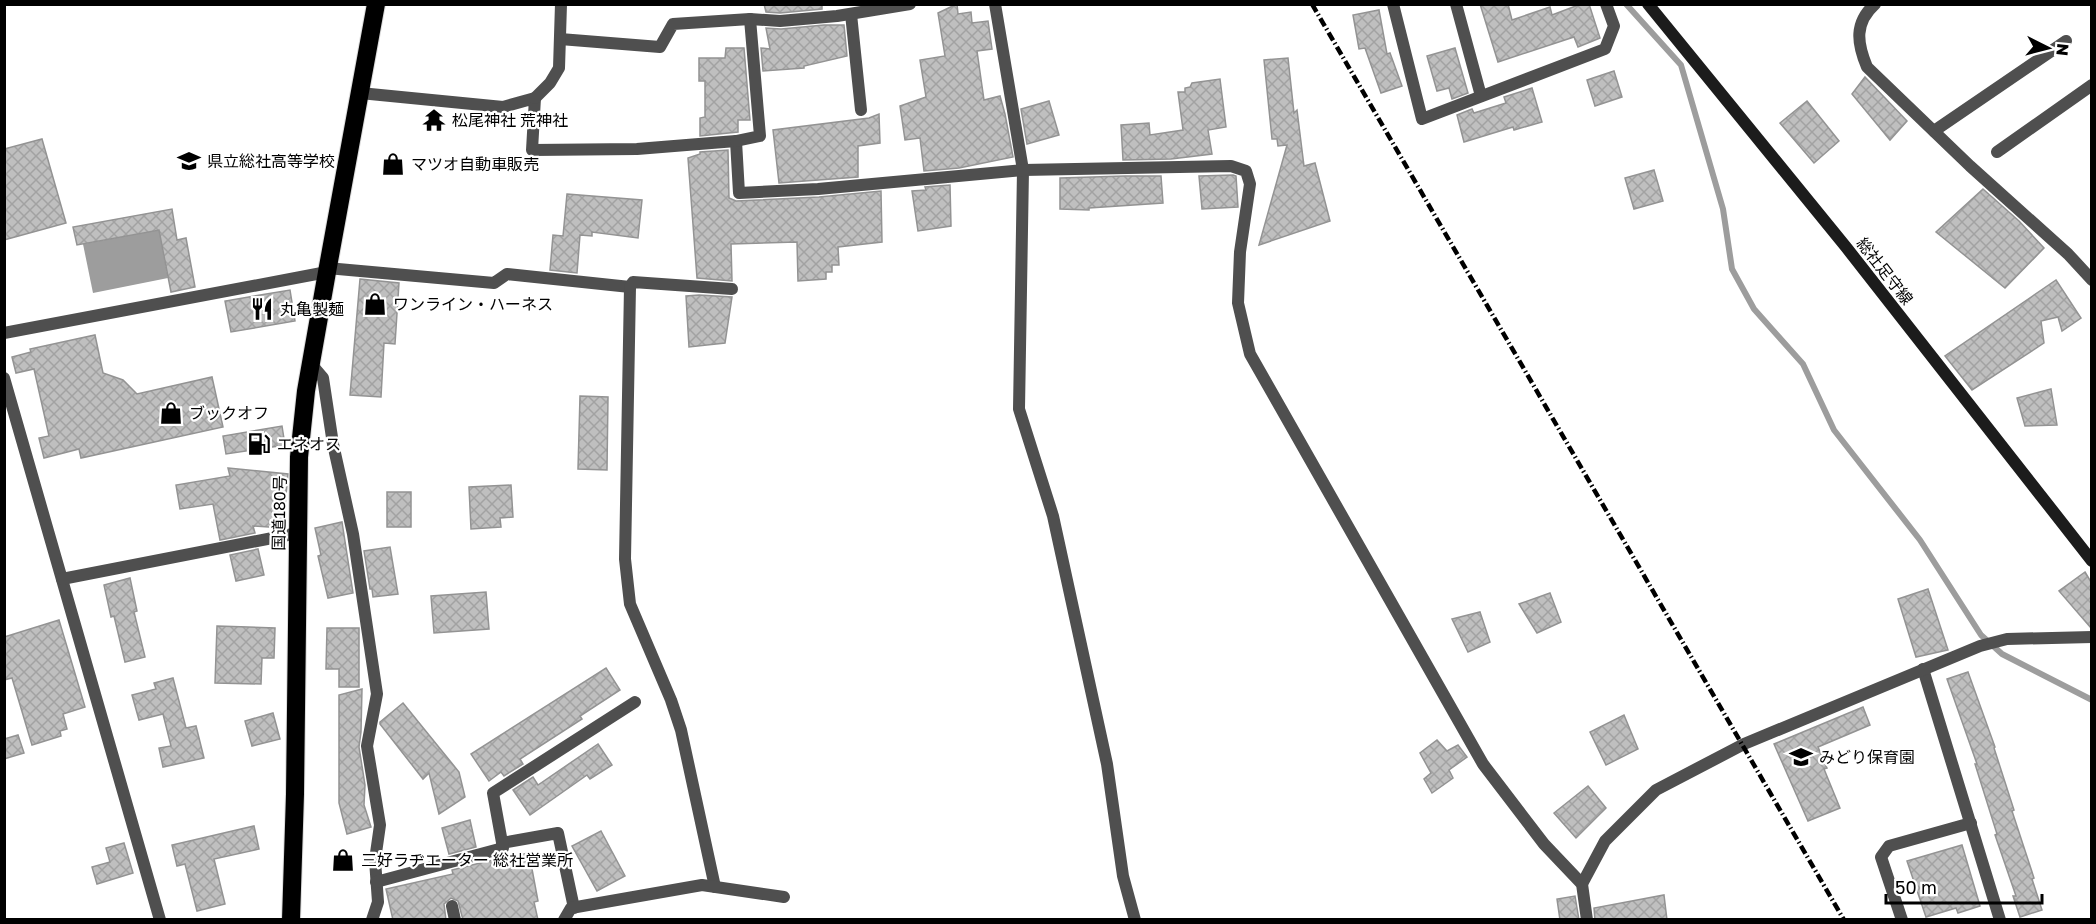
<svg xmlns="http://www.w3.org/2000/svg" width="2096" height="924" font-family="'Golos Text','Noto Sans JP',sans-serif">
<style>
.water{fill:#9d9d9d}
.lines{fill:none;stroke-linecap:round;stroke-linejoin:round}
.stream{stroke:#9d9d9d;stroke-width:6}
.building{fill:url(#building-cross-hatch);stroke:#939393;stroke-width:1.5}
.highway-casing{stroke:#dbdbdb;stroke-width:20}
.street{stroke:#4f4f4f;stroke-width:12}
.secondary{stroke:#1c1c1c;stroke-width:12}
.highway{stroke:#000;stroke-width:18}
.rail{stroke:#000;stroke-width:4.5;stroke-dasharray:9 3 1.5 3;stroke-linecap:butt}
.labels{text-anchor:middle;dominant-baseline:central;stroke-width:4.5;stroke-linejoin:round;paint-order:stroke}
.poi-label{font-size:16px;fill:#000;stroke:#fff;text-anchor:start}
.street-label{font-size:16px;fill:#000;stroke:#fff}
</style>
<defs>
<pattern id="building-cross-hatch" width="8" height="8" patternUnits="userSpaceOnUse" patternTransform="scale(1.5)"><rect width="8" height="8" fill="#bfbfbf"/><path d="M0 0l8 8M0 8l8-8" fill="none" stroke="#a2a2a2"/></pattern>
</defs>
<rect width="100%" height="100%" fill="#fff"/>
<path class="water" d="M159 230 168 278 93 293 83 244Z"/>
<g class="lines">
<path class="stream" d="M1626 4 1681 65 1723 209 1732 269 1754 309 1803 364 1834 430 1920 540 1981 635 2002 654 2092 700"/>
</g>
<g class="building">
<path d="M764 4H822V9L780 13 766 12Z"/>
<path d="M957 4 958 14 971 12 972 23 988 21 992 49 977 51 984 100 1000 96 1005 114 1013 157 959 168 924 171 920 138 905 140 900 106 926 97 920 60 945 56 938 13Z"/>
<path d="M1480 4H1508L1512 20 1550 7 1552 15 1581 4H1589L1600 38 1578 47 1574 37 1498 62Z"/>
<path d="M1379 10 1387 54 1390 53 1402 86 1381 93 1365 48 1359 49 1353 15Z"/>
<path d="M824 25H844L847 56 804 66V68L763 71 761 48 770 49 766 28 781 29Z"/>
<path d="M726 48H744L750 120H738V132L700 136V118L705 117V81H699V58H725Z"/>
<path d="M1455 48 1468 93 1452 99 1449 88 1437 91 1427 56Z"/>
<path d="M1288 58 1294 113 1297 110 1304 166 1315 163 1330 221 1259 245 1287 145 1278 146 1277 139H1272L1264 60Z"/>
<path d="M1614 71 1622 97 1595 106 1587 80Z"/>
<path d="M1865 77 1907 121 1890 140 1852 94Z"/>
<path d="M1220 79 1226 127 1208 130 1212 154 1171 159 1123 160 1121 125 1149 123 1150 135 1183 130 1178 92H1185V88L1190 87 1192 83Z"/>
<path d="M1532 88 1542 122 1514 130 1513 127 1464 142 1457 115 1472 109 1474 113 1506 103 1504 97Z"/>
<path d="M1049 101 1059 135 1027 144 1021 109Z"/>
<path d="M1807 101 1839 141 1814 163 1780 123Z"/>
<path d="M879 114 880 143 858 146V177L779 183 773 130 869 118Z"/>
<path d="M42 139 66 223 4 240V149Z"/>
<path d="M728 150 729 198 736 201 819 197 881 191 882 242 838 247 839 265H832V272H826V279L798 281 797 242 731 244 732 281 697 278 688 158 700 154V152Z"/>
<path d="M1654 170 1663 201 1634 209 1625 178Z"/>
<path d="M1233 175 1236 176 1238 207 1202 209 1199 176Z"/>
<path d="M1125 176H1161L1163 203 1089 208V210L1060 209V178Z"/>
<path d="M950 185 951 226 918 231 912 191 926 190 925 187Z"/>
<path d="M1983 189 2019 221 2044 248 2005 288 1936 232Z"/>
<path d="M567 194 642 200 638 238 592 232V236L580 235 577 273 550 270 553 235 563 236Z"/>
<path d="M172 209 177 240 186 238 195 287 171 292 159 230 77 245 73 227Z"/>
<path d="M360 279 399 283 395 344 384 343 381 397 350 395Z"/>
<path d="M2056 280 2081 318 2062 331 2058 317 2041 321 2044 343 1972 390 1945 356Z"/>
<path d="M290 290 295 321 231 332 225 301Z"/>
<path d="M699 295 732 297 725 343 689 347 686 296Z"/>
<path d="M95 335 103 373 123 380 137 394 212 377 223 427 81 458 79 449 44 458 39 438 49 436 34 369 16 373 12 357 31 352 30 349Z"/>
<path d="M2051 389 2057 425 2025 426 2017 398Z"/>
<path d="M580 396 608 397 607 470 578 469Z"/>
<path d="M282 426 285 445 226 454 223 436Z"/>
<path d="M228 468 288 474 283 528 253 526 255 533 220 540 213 504 180 509 176 485 230 476Z"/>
<path d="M511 485 513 517 500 518 501 527 471 529 469 487Z"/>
<rect x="387" y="492" width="24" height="35"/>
<path d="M342 522 353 593 328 598 318 556 321 555 315 528Z"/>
<path d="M390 547 398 594 373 597 372 589H370L364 551Z"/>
<path d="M258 549 264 575 236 581 230 555Z"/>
<path d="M2085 572 2091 582V628L2059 591Z"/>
<path d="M130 578 137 611 134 612 145 657 125 662 114 616 111 617 104 585Z"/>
<path d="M1928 589 1948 650 1916 657 1898 599Z"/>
<path d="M486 592 489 629 434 633 431 596Z"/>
<path d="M1550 593 1561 622 1537 633 1519 604Z"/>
<path d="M1480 612 1490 642 1468 652 1452 619Z"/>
<path d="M59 620 85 707 63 714 67 729 60 731 61 736 32 745 12 678 4 680V637Z"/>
<path d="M217 626 275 628 274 658H262L261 684 215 683Z"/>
<path d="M327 628H359V687H339V669H326Z"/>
<path d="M606 668 620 690 580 716 582 719 520 759 523 764 504 776 501 772 489 781 471 754Z"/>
<path d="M1968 672 1995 747 1994 748 2014 810 2012 811 2034 878 2032 879 2042 910 2020 917 2013 896H2016L1995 835 1997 834 1975 764H1977L1947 679Z"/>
<path d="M173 678 186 728 196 726 204 758 163 767 159 748 171 746 163 714 139 720 132 695 156 689 154 683Z"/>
<path d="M362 689 361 732 359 747 365 785 364 805 371 827 347 834 339 803V695Z"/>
<path d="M403 703 459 772 465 797 439 814 429 773 423 779 380 724V722Z"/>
<path d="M1863 707 1870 725 1818 747 1827 768 1824 769 1840 808 1808 821 1774 744Z"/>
<path d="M273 713 280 739 252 746 245 721Z"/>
<path d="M1624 715 1638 749 1606 765 1590 732Z"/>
<path d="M18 735 24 753 4 759V739Z"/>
<path d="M1437 740 1447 751 1458 745 1467 757 1449 770 1453 778 1432 793 1424 779 1431 773 1420 753Z"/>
<path d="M598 744 612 765 590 779 587 775 530 815 513 790 533 777 538 785Z"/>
<path d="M1588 786 1606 808 1576 838 1554 813Z"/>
<path d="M470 820 476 847 449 854 442 828Z"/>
<path d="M254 826 259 849 214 859 225 904 197 911 185 864 177 866 172 845Z"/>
<path d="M601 831 625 876 597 891 572 846Z"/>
<path d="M124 843 133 873 97 884 92 867 110 862 106 848Z"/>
<path d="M1962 845 1980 906 1958 913 1956 908 1926 917 1907 861Z"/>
<path d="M529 853 538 901 534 902 538 920H463L458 901 451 898 444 904 446 920H393L386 889 453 874 452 870 484 862Z"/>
<path d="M1664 895 1667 920H1595L1594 908Z"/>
<path d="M1575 896 1579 920H1560L1557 899Z"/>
</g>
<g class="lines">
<g class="highway-casing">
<path id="highway" d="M291 920 295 794 299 457 306 391 327 272 376 4"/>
</g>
<g class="street">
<path d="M995 4 1023 170 1019 409 1053 516 1107 764 1123 876 1135 920"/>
<path d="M1393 4 1422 119 1605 49 1614 26 1606 4"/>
<path d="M1456 4 1481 96"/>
<path d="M1875 4C1854 23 1857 43 1867 67L1970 166 2068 254 2092 280"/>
<path d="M851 14 861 110"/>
<path d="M560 39 660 47 673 24 750 19 780 21 837 16 910 4"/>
<path d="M360 93 503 107 535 98 532 150 637 149 736 141 739 193 818 189 1023 170 1231 166 1246 171 1250 184 1240 252 1238 303 1250 354 1483 764 1544 844 1582 884 1587 920"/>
<path d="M535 98 550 83 559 68 561 4"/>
<path d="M1934 131 2066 41"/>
<path d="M736 141 760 136 750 19"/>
<path d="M1997 152 2092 85"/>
<path d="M327 268 494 283 507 274 630 287 625 559 630 604 671 700 681 730 715 887"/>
<path d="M630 287 633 282 732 289"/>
<path d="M4 333 327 272"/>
<path d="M311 364 323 378 333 444 353 534 377 694 367 746 380 825 375 860 378 902 372 920"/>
<path d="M4 378 160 920"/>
<path d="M62 579 298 533"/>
<path d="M1923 669 2000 920"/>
<path d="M502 843 558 833 574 908"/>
<path d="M376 882 503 848 493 793 635 702"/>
<path d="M1582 884 1605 841 1656 790 1744 744 1980 646 2007 639 2092 637"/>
<path d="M452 906 455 920"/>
<path d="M564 920 571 908 702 885 784 897"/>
<path d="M1902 920 1881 857 1889 846 1971 823"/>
</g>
<path class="secondary" d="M1648 4 1846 247 2092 561"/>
<use href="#highway" class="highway"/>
<path class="rail" d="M1312 4 1844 920"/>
</g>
<defs>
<g id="temple-bare" transform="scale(1.8)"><path d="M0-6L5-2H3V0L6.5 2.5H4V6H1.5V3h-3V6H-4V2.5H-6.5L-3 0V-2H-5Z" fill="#000" stroke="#fff" stroke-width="2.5" paint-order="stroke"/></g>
<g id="school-bare" transform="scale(1.8)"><path d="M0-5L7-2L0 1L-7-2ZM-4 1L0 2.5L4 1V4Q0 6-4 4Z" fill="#000" stroke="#fff" stroke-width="2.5" paint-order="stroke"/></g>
<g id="shop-bare" transform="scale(1.8)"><path d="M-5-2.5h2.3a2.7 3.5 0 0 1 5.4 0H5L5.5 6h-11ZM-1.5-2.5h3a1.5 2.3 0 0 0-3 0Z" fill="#000" stroke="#fff" stroke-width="2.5" paint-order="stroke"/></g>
<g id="restaurant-bare" transform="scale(1.8)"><path d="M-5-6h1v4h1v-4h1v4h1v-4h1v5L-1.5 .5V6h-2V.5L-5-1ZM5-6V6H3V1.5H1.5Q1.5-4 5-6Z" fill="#000" stroke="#fff" stroke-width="2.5" paint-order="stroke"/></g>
<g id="fuel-bare" transform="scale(1.8)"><path d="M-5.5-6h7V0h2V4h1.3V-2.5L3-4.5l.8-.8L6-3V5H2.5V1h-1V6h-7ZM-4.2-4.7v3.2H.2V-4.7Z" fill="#000" stroke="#fff" stroke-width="2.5" paint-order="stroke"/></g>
</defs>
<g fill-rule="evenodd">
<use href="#temple-bare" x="434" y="120"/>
<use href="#school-bare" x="189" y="161"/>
<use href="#shop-bare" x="393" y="164"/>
<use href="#shop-bare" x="375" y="304"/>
<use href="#restaurant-bare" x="262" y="309"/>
<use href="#shop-bare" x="171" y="413"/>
<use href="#fuel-bare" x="259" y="444"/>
<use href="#school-bare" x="1801" y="757"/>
<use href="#shop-bare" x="343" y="860"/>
</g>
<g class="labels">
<g class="poi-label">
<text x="452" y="120">松尾神社 荒神社</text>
<text x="207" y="161">県立総社高等学校</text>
<text x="411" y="164">マツオ自動車販売</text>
<text x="393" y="304">ワンライン・ハーネス</text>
<text x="280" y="309">丸亀製麺</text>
<text x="189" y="413">ブックオフ</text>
<text x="277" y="444">エネオス</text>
<text x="1819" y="757">みどり保育園</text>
<text x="361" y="860">三好ラヂエーター 総社営業所</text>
</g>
<g class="street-label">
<text transform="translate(1885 271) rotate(52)">総社足守線</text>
<text transform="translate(279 513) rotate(-89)">国道180号</text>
</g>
</g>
<rect width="2096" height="924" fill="none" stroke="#000000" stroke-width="12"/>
<g transform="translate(2048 48) rotate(96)" stroke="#ffffff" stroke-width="4.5" paint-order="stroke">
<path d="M0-4.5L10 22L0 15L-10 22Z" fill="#000000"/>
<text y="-9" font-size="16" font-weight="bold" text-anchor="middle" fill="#000000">N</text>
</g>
<path d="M1886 894v9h156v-9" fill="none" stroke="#000000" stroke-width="3"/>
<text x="1895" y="894" font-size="18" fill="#000000" stroke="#ffffff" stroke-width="4.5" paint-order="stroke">50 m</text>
</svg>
